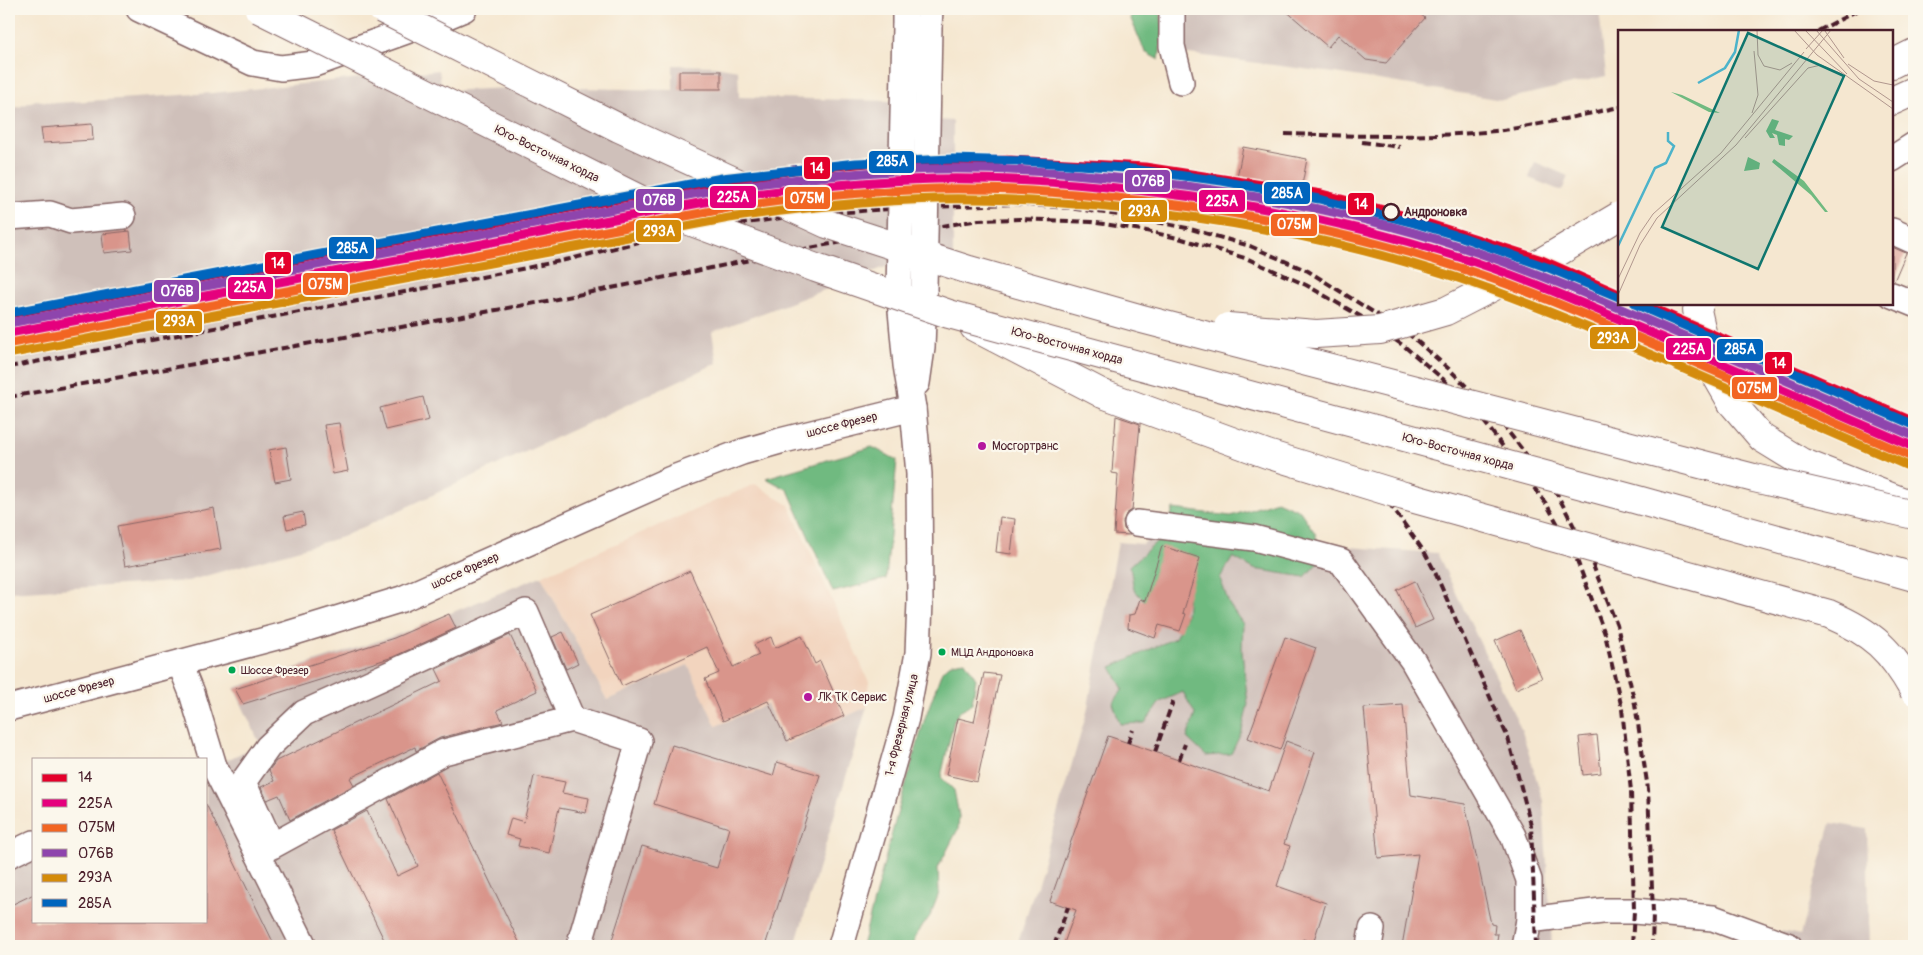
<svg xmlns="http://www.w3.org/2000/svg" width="1923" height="955" font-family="Pangolin,sans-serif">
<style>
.built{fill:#f2d4be}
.industrial{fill:#cfc0ba}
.forest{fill:#70ba80;stroke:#5d6c56}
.building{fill:#d9958b}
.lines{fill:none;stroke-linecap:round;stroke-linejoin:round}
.minor-casing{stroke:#866565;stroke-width:28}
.major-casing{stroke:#866565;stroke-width:30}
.minor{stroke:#fff;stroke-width:25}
.major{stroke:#fff;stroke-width:28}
.rail{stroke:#4a1f2b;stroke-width:4;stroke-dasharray:8 4;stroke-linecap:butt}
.minor-bridge-casing{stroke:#866565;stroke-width:28;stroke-linecap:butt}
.major-bridge-casing{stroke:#866565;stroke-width:30;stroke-linecap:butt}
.minor-bridge{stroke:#fff;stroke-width:25}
.major-bridge{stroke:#fff;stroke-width:28}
.rail-1-casing{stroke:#fbf7ec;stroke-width:12}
.rail-2-casing{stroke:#fbf7ec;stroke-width:12}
.rail-3-casing{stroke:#fbf7ec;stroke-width:12}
.rail-4-casing{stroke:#fbf7ec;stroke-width:12}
.rail-5-casing{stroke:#fbf7ec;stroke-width:12}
.rail-6-casing{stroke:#fbf7ec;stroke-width:12}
.rail-1{stroke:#e4002b;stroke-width:9}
.rail-2{stroke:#e5007d;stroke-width:9}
.rail-3{stroke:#f26522;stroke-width:9}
.rail-4{stroke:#8e44ad;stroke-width:9}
.rail-5{stroke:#d48b09;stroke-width:9}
.rail-6{stroke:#0065bd;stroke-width:9}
.stop-dot{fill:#fbf7ec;stroke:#4a1f2b;stroke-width:2.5}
.poi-dot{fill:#b5179e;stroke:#fbf7ec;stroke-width:2}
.bus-dot{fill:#00a651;stroke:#fbf7ec;stroke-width:2}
.labels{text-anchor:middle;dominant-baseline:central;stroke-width:4.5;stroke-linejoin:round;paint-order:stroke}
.bus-label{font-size:11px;fill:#4a1f2b;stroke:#fbf7ec;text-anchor:start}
.street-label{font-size:12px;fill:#4a1f2b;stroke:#fbf7ec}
.stop-label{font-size:12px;font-weight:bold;fill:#4a1f2b;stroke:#fbf7ec;text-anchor:start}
.poi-label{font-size:12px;fill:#4a1f2b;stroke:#fbf7ec;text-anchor:start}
.inset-river{fill:none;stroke:#4cb3ca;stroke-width:2.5}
.inset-road{fill:none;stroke:#b1978e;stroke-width:1}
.view{fill:#0f766e;fill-opacity:0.15;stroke:#0f766e;stroke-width:2.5}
.inset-edge{fill:none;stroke:#4a1f2b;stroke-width:2.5}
.line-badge{stroke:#fbf7ec;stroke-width:2}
.badge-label{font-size:14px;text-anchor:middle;font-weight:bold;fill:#fff}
</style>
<rect width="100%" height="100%" fill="#fbf7ec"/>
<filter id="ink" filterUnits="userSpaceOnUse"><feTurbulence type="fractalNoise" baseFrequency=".02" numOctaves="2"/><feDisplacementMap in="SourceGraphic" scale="10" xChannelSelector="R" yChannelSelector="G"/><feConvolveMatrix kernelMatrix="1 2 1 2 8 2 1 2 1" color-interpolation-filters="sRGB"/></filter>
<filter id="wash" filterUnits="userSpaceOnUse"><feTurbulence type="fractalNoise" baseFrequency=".0096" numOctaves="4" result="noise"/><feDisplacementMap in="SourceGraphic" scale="20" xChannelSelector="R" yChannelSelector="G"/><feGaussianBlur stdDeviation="1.12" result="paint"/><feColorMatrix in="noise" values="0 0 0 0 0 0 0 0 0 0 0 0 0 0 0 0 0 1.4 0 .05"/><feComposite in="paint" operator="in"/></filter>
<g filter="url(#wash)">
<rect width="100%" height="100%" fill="#f5e7d0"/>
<path class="built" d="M755 484 789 505 869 682 867 707 785 744 716 727 688 665 607 700 541 576Z"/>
<g class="industrial">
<path d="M1183 9H1414L1418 12 1421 9H1599L1606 76 1502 100 1342 74 1181 53Z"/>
<path d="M673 65 715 66 738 70 739 97 890 101V117L953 121V256L891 265 712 332 717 363 342 537 188 581 9 592V108L19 107 36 100 56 103 213 93 439 70 442 91 532 87 673 90Z"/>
<path d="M1535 162 1568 176 1562 191 1529 178Z"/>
<path d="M1170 516 1259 526 1348 547 1437 553 1522 731 1543 801 1552 946H1017L1042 866 1087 712 1118 542 1143 544Z"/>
<path d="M541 576 607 700 688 665 716 726 767 704 785 744 867 707 795 946H9V868L34 855V921H206V770L260 744 234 688 399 634Z"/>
<path d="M1831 823 1867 829 1870 946H1776L1781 931 1800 935Z"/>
</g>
<g class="forest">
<path d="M1130 9H1160L1163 29 1159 60 1145 52 1131 19Z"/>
<path d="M872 447 897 460 886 579 833 592 788 490 766 478Z"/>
<path d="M1277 501 1300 511 1315 533 1322 558 1305 577 1254 569 1233 557 1220 578 1229 604 1243 624 1242 651 1248 704 1242 731 1231 754 1206 756 1187 738 1195 714 1183 692 1160 702 1145 723 1120 724 1113 703 1123 689 1111 667 1175 638 1186 616 1188 591 1151 607 1134 590 1130 566 1166 533 1173 509 1231 516Z"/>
<path d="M965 661 976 679 972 704 961 710 954 720 941 777 954 790 959 816 958 829 938 868 939 893 930 916 915 937 914 946H862L896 818 925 718 942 671 952 663Z"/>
</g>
<g id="blocks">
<g class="building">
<path d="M1284 9H1414L1425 18 1386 63 1366 60 1338 35 1328 47Z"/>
<rect x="679" y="71" width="42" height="18"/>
<path d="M92 124 93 140 43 143 41 128Z"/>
<path d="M1243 147 1307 159 1297 211 1233 198Z"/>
<path d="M130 231 132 250 104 253 102 234Z"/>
<path d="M1892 247 1906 253 1894 281H1892Z"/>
<path d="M423 397 429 420 386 430 380 408Z"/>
<path d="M1116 416 1140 424 1132 510 1126 514 1123 522 1124 529 1130 535 1114 534 1118 474 1112 473Z"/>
<path d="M339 423 348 471 333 474 324 425Z"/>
<path d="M286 447 291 479 275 482 269 450Z"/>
<path d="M214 508 221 549 125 566 117 526Z"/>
<path d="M303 512 305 525 287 529 284 516Z"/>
<path d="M1000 517 1015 519 1011 554 996 552Z"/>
<path d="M1162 546 1200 558 1183 613 1186 614 1180 631 1159 625 1155 638 1128 628 1129 615 1135 614 1140 599 1145 601Z"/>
<path d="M690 571 733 667 759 655 754 645 771 637 775 648 802 636 815 664 820 661 844 716 787 741 768 701 723 721 705 679 719 673 707 647 622 686 590 615Z"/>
<path d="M1415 581 1433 620 1415 628 1397 590Z"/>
<path d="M449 614 456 628 393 657 243 704 235 689 394 638Z"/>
<path d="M1520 630 1542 678 1516 689 1495 641Z"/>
<path d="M563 632 578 663 566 669 552 637Z"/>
<path d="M510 635 537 691 497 710 503 722 440 738 416 751 415 747 350 778 354 785 290 820 279 795 267 800 261 787 274 781 269 770 276 761 442 681 436 669Z"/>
<path d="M1285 637 1316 648 1280 750 1248 738Z"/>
<path d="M984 673 1000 675 977 782 946 775 958 718 974 722Z"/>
<path d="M1403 705 1411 795 1465 804 1491 924 1495 925 1494 934H1498L1496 946H1402L1418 854 1378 858 1364 708Z"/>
<path d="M1597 735 1601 773 1583 775 1579 737Z"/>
<path d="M1108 736 1269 791 1286 741 1315 752 1284 844 1290 846 1277 886 1326 903 1313 943 1303 939 1301 946H1063L1076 910 1050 901Z"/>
<path d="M672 745 773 776 777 762 820 775 765 946H610L642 846 717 868 729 828 654 804Z"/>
<path d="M437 772 521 946H387L331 830 367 811 397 876 418 866 388 799Z"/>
<path d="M534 776 565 782 562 793 589 798 586 813 559 808 549 853 518 846 520 839 506 835 511 818 524 822Z"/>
<path d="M206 804 275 946H9V906L34 894V921H206Z"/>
</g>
</g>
</g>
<g filter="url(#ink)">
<use href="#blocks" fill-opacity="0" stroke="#866565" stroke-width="1"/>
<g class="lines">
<g class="minor-casing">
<g id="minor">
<path d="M139 9 253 63 281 68 314 64 440 19 464 9"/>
<path d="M1172 9V46L1181 82"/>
<path d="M905 27V9"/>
<path d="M929 27 930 9"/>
<path d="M1892 159 1914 145"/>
<path d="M9 217 50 214 71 221 123 216"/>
<path d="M1892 231 1914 241"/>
<path d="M1892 295 1914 304"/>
<path d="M917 383 922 348 924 290"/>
<path d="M1137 523 1254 538 1341 561 1413 661 1513 836 1529 880V920L1524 946"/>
<path d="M180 663 192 693 214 766 257 852 272 846 444 752 572 719 639 741 579 946"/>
<path d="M9 708 288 634 402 599 671 479 742 452 780 441 913 408"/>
<path d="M271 844 243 782 268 747 304 713 526 612 572 719"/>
<path d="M257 852 304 946"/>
<path d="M9 855 34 843"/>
<path d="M1529 920 1602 911H1634L1713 918 1789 946"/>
<path d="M841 946 906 718 918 653 920 601 919 474 913 408 906 365 899 289"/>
<path d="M1369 946 1372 929"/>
</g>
</g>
<g class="major-casing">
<g id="major">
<path d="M1892 64 1914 53"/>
<path d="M1892 101 1914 91"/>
<path d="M974 327 1103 394"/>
<path d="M1732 403 1762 438 1801 462 1914 506"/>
</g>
</g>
<use href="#minor" class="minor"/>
<use href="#major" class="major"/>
<g class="rail">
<path d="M1818 31 1860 9"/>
<path d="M1285 134C1355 136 1426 138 1495 131 1537 126 1578 116 1619 107"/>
<path d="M1362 142 1400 147"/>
<path d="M1112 208H1128C1236 223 1347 238 1451 271 1499 287 1546 305 1592 324 1701 367 1807 415 1914 462"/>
<path d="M9 367 452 283 570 259 675 233 803 215 904 208 1014 204 1069 208 1126 216 1187 228 1250 246 1308 271 1411 336 1449 369 1496 416 1557 494 1588 553 1617 625 1635 704 1648 789 1653 913 1652 946"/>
<path d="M9 397 547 301 825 245 979 220 1019 219 1091 222 1142 230 1182 239 1248 259 1306 285 1360 316 1404 346 1443 379 1486 424 1547 505 1575 555 1605 634 1622 709 1631 791 1634 911 1632 946"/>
<path d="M1389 503 1425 553 1434 570 1508 738 1531 825 1536 946"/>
<path d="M1128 743 1133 730"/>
<path d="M1155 752 1173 701"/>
<path d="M1179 760 1185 744"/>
<path d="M1054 946 1068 907"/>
</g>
<g class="minor-bridge-casing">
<g id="minor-bridge">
<path d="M899 289 905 27"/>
<path d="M924 290 929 27"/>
</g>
</g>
<g class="major-bridge-casing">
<g id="major-bridge">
<path d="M259 9 665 212 816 268 949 314 1634 499 1914 577"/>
<path d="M382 9 619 128 827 224 969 270 1142 319 1754 478 1914 515"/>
<path d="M1699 304 1697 310 1709 363 1732 403"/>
<path d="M1228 327 1316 334 1380 330 1446 311 1543 261 1619 216"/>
<path d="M1103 394 1267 454 1404 496 1829 614C1873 633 1891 650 1914 691"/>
</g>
</g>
<use href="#minor-bridge" class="minor-bridge"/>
<use href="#major-bridge" class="major-bridge"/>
<g class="rail-1-casing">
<g id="rail-1">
<path d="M1643 304 1914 422"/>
<path d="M9 314 666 190 794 170 868 163 1011 160 1145 167 1322 194 1392 212 1542 260 1619 294"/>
</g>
</g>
<g class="rail-2-casing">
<path id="rail-2" d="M9 333 726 198C796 188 866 181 936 179 990 178 1044 181 1097 186 1219 197 1340 219 1456 256 1533 280 1607 314 1681 346 1758 380 1836 413 1914 447"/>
</g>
<g class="rail-3-casing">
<path id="rail-3" d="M11 343 728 208C797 198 867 191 937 189 990 188 1044 191 1097 196 1218 207 1339 229 1454 266 1531 290 1604 323 1678 355 1755 389 1833 422 1910 456"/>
</g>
<g class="rail-4-casing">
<path id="rail-4" d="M9 323 725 188C794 179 864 171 935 169 989 168 1043 171 1096 176 1220 187 1343 209 1461 247 1538 272 1612 305 1686 337 1762 370 1838 403 1914 436"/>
</g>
<g class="rail-5-casing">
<path id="rail-5" d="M13 353 729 218C798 208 868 201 937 199 991 198 1044 201 1097 206 1217 217 1337 239 1452 276 1528 301 1601 333 1675 365 1752 398 1829 432 1906 465"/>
</g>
<g class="rail-6-casing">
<g id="rail-6">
<path d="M1635 304 1914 425"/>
<path d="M9 313 722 178 856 163 953 159 1023 161 1124 168 1222 181 1319 199 1414 223 1462 237 1549 268 1619 297"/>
</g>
</g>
<use href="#rail-1" class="rail-1"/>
<use href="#rail-2" class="rail-2"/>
<use href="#rail-3" class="rail-3"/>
<use href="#rail-4" class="rail-4"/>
<use href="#rail-5" class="rail-5"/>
<use href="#rail-6" class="rail-6"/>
</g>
</g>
<circle class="stop-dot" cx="1391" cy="212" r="8"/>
<g class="poi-dot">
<circle cx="982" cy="446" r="5"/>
<circle cx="808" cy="697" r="5"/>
</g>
<g class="bus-dot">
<circle cx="942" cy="652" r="4.5"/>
<circle cx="232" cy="670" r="4.5"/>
</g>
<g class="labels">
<g class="bus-label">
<text x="951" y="652">МЦД Андроновка</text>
<text x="241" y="670">Шоссе Фрезер</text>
</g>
<g class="street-label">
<text transform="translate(547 154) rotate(26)">Юго-Восточная хорда</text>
<text transform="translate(1067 346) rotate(15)">Юго-Восточная хорда</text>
<text transform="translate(842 425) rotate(-14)">шоссе Фрезер</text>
<text transform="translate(1458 452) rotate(15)">Юго-Восточная хорда</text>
<text transform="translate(465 571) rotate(-24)">шоссе Фрезер</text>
<text transform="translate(79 690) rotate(-15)">шоссе Фрезер</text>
<text transform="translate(902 725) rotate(-76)">1-я Фрезерная улица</text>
</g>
<g class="stop-label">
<text x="1404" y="212">Андроновка</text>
</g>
<g class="poi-label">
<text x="992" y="446">Мосгортранс</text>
<text x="818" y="697">ЛК ТК Сервис</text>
</g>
</g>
<g transform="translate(1618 30)">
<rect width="275" height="275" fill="#f5e7d0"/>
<path d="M53 62 64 65 102 83 91 82ZM154 89 161 91 157 100 175 106 171 110 167 109V116L161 115 159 105 154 103 157 108H152L148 101ZM130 127 142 133 141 139 126 141ZM156 129 186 151 210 182H207L193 165 154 132Z" fill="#70ba80"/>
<path class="inset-river" d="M80 53 107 38 117 22 121 0M0 216 37 138 48 133 56 116 50 111V102"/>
<path class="inset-road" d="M139 0 140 25 146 36 162 40 174 33M176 0 199 25 275 79M187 0 229 44M198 0 241 49 275 72M207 1 226 28M188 19 205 0M230 34 256 51 275 55M134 83 140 65 136 21M127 108 190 38 203 35 224 44M0 249 22 203 35 184 103 123 186 22M0 265 22 215 39 188 118 115 213 0"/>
<path class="view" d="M130 3 226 46 140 239 44 197Z"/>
<rect width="275" height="275" class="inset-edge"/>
</g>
<g class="line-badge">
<rect x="868" y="150" width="47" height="24" rx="5" fill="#0065bd"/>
<rect x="803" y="156" width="28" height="24" rx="5" fill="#e4002b"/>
<rect x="1124" y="169" width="47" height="24" rx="5" fill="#8e44ad"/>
<rect x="1263" y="181" width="48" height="24" rx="5" fill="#0065bd"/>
<rect x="709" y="185" width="48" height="24" rx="5" fill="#e5007d"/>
<rect x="784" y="186" width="47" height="24" rx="5" fill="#f26522"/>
<rect x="635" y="188" width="48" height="24" rx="5" fill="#8e44ad"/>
<rect x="1198" y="189" width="48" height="24" rx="5" fill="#e5007d"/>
<rect x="1347" y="192" width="28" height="24" rx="5" fill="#e4002b"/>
<rect x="1120" y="199" width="48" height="24" rx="5" fill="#d48b09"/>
<rect x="1270" y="213" width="48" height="24" rx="5" fill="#f26522"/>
<rect x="635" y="219" width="47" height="24" rx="5" fill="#d48b09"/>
<rect x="328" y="236" width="47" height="24" rx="5" fill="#0065bd"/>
<rect x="264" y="251" width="28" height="24" rx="5" fill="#e4002b"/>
<rect x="302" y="272" width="47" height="24" rx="5" fill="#f26522"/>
<rect x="227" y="276" width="47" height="24" rx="5" fill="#e5007d"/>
<rect x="153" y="279" width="47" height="24" rx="5" fill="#8e44ad"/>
<rect x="155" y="310" width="48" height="24" rx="5" fill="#d48b09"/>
<rect x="1589" y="326" width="48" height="24" rx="5" fill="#d48b09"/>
<rect x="1665" y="337" width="47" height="24" rx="5" fill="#e5007d"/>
<rect x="1716" y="338" width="48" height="24" rx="5" fill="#0065bd"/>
<rect x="1764" y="351" width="29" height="24" rx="5" fill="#e4002b"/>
<rect x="1731" y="376" width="47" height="24" rx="5" fill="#f26522"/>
</g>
<g class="badge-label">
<text x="892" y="166">285А</text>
<text x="817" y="173">14</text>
<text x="1148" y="186">076В</text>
<text x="1287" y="198">285А</text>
<text x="733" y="202">225А</text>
<text x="807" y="203">075М</text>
<text x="659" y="205">076В</text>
<text x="1222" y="206">225А</text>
<text x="1361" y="209">14</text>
<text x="1144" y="216">293А</text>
<text x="1294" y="229">075М</text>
<text x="659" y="236">293А</text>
<text x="352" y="253">285А</text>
<text x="278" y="268">14</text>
<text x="325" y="289">075М</text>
<text x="250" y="292">225А</text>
<text x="177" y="296">076В</text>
<text x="179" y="326">293А</text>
<text x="1613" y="343">293А</text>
<text x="1689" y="354">225А</text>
<text x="1740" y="354">285А</text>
<text x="1779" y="368">14</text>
<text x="1754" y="393">075М</text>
</g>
<rect width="1923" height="955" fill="none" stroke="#fbf7ec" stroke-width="30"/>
<rect x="32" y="758" width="175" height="165" fill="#fbf7ec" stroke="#b4a19f"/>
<rect x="42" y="774" width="25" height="8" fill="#e4002b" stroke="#b4a19f"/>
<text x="78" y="782" font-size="15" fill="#4a1f2b">14</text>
<rect x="42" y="799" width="25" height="8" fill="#e5007d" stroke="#b4a19f"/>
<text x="78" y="808" font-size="15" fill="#4a1f2b">225А</text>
<rect x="42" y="824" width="25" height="8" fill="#f26522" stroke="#b4a19f"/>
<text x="78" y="832" font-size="15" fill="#4a1f2b">075М</text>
<rect x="42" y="849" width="25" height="8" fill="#8e44ad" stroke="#b4a19f"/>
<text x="78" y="858" font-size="15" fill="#4a1f2b">076В</text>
<rect x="42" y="874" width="25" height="8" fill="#d48b09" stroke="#b4a19f"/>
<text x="78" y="882" font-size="15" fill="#4a1f2b">293А</text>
<rect x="42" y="899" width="25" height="8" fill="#0065bd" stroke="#b4a19f"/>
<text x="78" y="908" font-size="15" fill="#4a1f2b">285А</text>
</svg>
